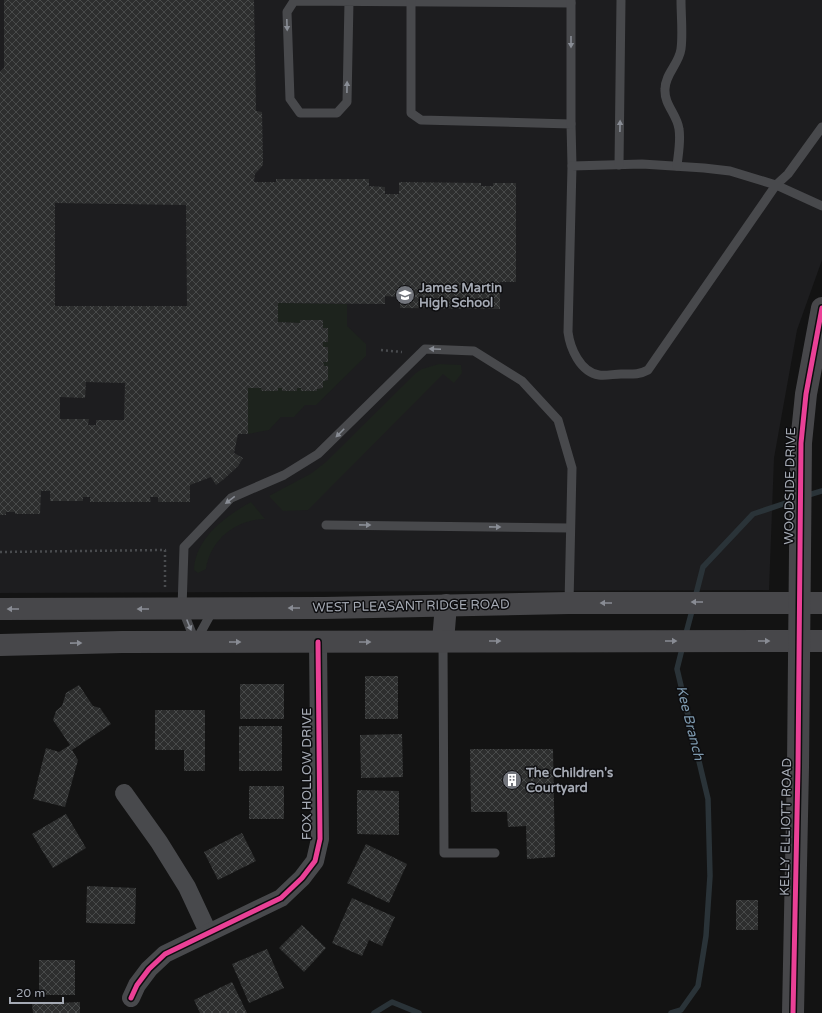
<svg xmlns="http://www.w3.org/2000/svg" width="822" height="1013" font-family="'Varela Round',sans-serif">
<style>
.built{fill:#1d1d1f}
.grass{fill:#1d231d}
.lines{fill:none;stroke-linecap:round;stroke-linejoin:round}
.stream{stroke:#2a3338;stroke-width:5.5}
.building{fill:url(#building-cross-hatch);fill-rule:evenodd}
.path{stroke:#494b4e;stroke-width:2.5;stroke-dasharray:2 3;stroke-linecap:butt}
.lane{stroke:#48494c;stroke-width:9}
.street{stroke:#48494c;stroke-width:18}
.secondary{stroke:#47474a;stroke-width:22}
.cycleway-casing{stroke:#0d0d0f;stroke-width:8}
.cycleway{stroke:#ea4096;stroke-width:5}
.oneway{fill:#898d95}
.oneway2{fill:#898c94}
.labels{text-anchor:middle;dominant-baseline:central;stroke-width:3;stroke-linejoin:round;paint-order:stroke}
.poi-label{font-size:13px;font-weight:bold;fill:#a5aab4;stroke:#0d0d0f;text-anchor:start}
.street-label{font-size:13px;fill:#a5aab4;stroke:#0d0d0f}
.water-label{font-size:14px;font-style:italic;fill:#7d99ae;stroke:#0d0d0f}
</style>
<defs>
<pattern id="building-cross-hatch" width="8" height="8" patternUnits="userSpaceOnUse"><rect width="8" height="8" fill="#2d2e2e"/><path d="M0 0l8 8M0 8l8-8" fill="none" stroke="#484a4a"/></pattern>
</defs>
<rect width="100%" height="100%" fill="#131313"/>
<path class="built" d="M0 0H822V260L797 330 774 458 769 590 0 593Z"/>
<g class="grass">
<path d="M278 303 347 304V326L366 344V356L316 405H305L294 417H281L269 430 248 434V388H261L262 391H277L278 388H282V391H297V388H301L302 391H317V389L323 388V381L328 380V366H324L323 362 328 361V348L323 347V342H328V328H323V320H300V323L278 322Z"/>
<path d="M439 364 461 365 462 373 454 383 443 374 308 510 283 511 269 496 312 473 326 462 416 373 422 369Z"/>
<path d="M251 502 265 519C236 519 210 540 206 569L198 573 194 570C195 538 226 516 251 502Z"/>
</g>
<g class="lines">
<g class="stream">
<path d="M805 496 822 491"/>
<path d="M695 598 703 567 753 514 795 500"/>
<path d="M685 637 693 607"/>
<path d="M374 1013 392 1002 419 1013"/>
<path d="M671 1013 681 1010 698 986 706 936 710 876 708 799 677 669 683 645"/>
</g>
</g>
<g class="building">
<path d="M4 0H254L256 111 262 112 263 165 255 174 254 182H276V179H369V186L385 187V194H399V182L481 183V186H493V183H516V282H500V309L400 308V297L385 296V304L278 303V322L300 323V320H323V328H328V342H323V347H328V362H323L324 366H328V380L323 381V388L317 389V391H301V388H297V391H282V388H278V391H262L261 388H248V434H238L234 453 243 458 238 466 224 479 216 485 211 477 190 485V502H158V497H150L151 502H90V497H83V501H50V491H41L40 514H15V512H6V515H0V72L4 68ZM55 203 186 205 187 306H55ZM86 382 125 383 124 420H96V425H88L89 419H60V397L85 398Z"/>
<rect x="365" y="676" width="33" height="43"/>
<rect x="240" y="684" width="44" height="35"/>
<path d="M79 685 93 706 100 708 111 724 72 750 78 760 65 807 33 799 46 748 59 752 70 745 53 720 56 711 62 706 66 693Z"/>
<path d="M155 710H205V771H184V750H155Z"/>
<rect x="239" y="726" width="43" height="45"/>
<path d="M402 734 403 777 361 778 360 735Z"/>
<path d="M470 749H553L555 857 527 859 526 826 508 827 507 812H471Z"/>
<rect x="249" y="786" width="35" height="33"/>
<path d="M357 790 399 791V835L357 834Z"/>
<path d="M66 814 86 848 53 868 32 834Z"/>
<path d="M242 833 256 861 218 880 204 852Z"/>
<path d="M366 844 407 864 389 903 347 883Z"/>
<path d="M87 886 136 888 135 924 86 923Z"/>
<path d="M352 898 395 917 382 946 369 940 362 956 332 943Z"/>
<rect x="736" y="900" width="22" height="30"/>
<path d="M302 925 326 948 304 972 279 948Z"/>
<path d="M267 949 284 988 249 1003 232 964Z"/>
<rect x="39" y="960" width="36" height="35"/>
<path d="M232 982 247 1013H200L194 1000Z"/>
<path d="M80 1002V1013H33L32 1004Z"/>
</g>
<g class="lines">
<g class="path">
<path d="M381 350 402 352"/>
<path d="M0 552 165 550V589"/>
</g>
<g class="lane">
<path d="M349 1 347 102 337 113H300L290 99 287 12 294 1 571 3"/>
<path d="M411 2V113L421 120 571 124 572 166"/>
<path d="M571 124V0"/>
<path d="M822 127 788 174 776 185 648 370C639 375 631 374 621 374 614 374 606 376 599 375 580 372 570 348 568 332L572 166 642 164 704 168 730 171 776 185 822 206"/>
<path d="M619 165 621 0"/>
<path d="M677 166C678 155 681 141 679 129 677 114 664 105 665 89 665 74 679 64 681 49 683 34 681 16 681 0"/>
<path d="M326 525 570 528"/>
<path d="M195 641 182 608 184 547 231 498 284 475 318 454 425 349 474 351 522 381 558 420 572 468 569 603"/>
<path d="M196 641 214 608"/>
<path d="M443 641 444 853H495"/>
</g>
<g class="street">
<path d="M124 793 159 842 187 887 208 932"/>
<path d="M131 998 137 985 149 969 165 954 281 898 302 878 315 861 320 839 318 642"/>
</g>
<g class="secondary">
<path d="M0 609 324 608 569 603H822"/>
<path d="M443 641 446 605"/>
<path d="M0 645 122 642 822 641"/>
<path d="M793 1013 798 767 801 443 806 394 822 308"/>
</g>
<g class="cycleway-casing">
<g id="cycleway">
<path d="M131 998 137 985 149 969 165 954 281 898 302 878 315 861 320 839 318 642"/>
<path d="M793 1013 798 767 801 443 806 394 822 308"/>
</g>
</g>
<use href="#cycleway" class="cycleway"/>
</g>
<defs><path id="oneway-solid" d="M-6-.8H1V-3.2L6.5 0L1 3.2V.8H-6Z"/></defs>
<g class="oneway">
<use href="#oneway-solid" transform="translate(287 25) rotate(88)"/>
<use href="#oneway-solid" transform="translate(571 42) rotate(90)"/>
<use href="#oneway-solid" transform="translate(347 87) rotate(-89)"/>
<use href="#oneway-solid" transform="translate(620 126) rotate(-89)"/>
<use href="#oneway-solid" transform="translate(435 349) rotate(-177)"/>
<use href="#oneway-solid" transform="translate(340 433) rotate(135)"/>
<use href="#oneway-solid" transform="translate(230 500) rotate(143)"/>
<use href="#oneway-solid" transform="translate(365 525) rotate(1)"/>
<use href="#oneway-solid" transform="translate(495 527) rotate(1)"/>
<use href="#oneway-solid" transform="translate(189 625) rotate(68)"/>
</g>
<g class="oneway2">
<use href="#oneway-solid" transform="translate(697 602) rotate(180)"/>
<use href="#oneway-solid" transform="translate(606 603) rotate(180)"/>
<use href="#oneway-solid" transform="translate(294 608) rotate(180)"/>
<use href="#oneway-solid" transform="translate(13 609) rotate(180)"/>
<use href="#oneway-solid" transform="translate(143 609) rotate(180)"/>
<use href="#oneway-solid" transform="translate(495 641)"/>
<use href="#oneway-solid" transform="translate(671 641)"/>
<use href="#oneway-solid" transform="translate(764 641)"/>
<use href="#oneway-solid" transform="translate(235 642)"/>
<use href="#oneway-solid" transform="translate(365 642)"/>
<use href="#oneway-solid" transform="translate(76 643) rotate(-1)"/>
</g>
<defs>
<g id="school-disc" transform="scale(1)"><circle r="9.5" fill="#72757c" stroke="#0d0d0f"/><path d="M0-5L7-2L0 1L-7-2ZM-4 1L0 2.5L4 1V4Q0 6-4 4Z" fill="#fff"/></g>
<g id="building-disc" transform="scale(1)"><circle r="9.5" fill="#72757c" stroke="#0d0d0f"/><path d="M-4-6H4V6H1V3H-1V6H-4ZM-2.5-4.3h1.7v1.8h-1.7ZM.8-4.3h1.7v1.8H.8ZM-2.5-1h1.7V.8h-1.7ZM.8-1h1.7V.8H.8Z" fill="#fff"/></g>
</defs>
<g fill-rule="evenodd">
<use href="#school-disc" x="405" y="295"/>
<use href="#building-disc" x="512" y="780"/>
</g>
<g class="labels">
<g class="poi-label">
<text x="419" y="288">James Martin<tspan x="419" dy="15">High School</tspan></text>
<text x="526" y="773">The Children's<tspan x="526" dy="15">Courtyard</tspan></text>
</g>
<g class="street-label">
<text transform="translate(790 486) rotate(-89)">WOODSIDE DRIVE</text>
<text transform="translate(411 606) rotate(-1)">WEST PLEASANT RIDGE ROAD</text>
<text transform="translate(307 774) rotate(-90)">FOX HOLLOW DRIVE</text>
<text transform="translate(786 827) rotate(-89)">KELLY ELLIOTT ROAD</text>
</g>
<g class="water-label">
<text transform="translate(690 723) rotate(76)">Kee Branch</text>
</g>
</g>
<path d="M10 997v6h53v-6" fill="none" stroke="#a5aab4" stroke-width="2"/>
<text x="16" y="997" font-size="12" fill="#a5aab4" stroke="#0d0d0f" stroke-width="3" paint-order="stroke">20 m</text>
</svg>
